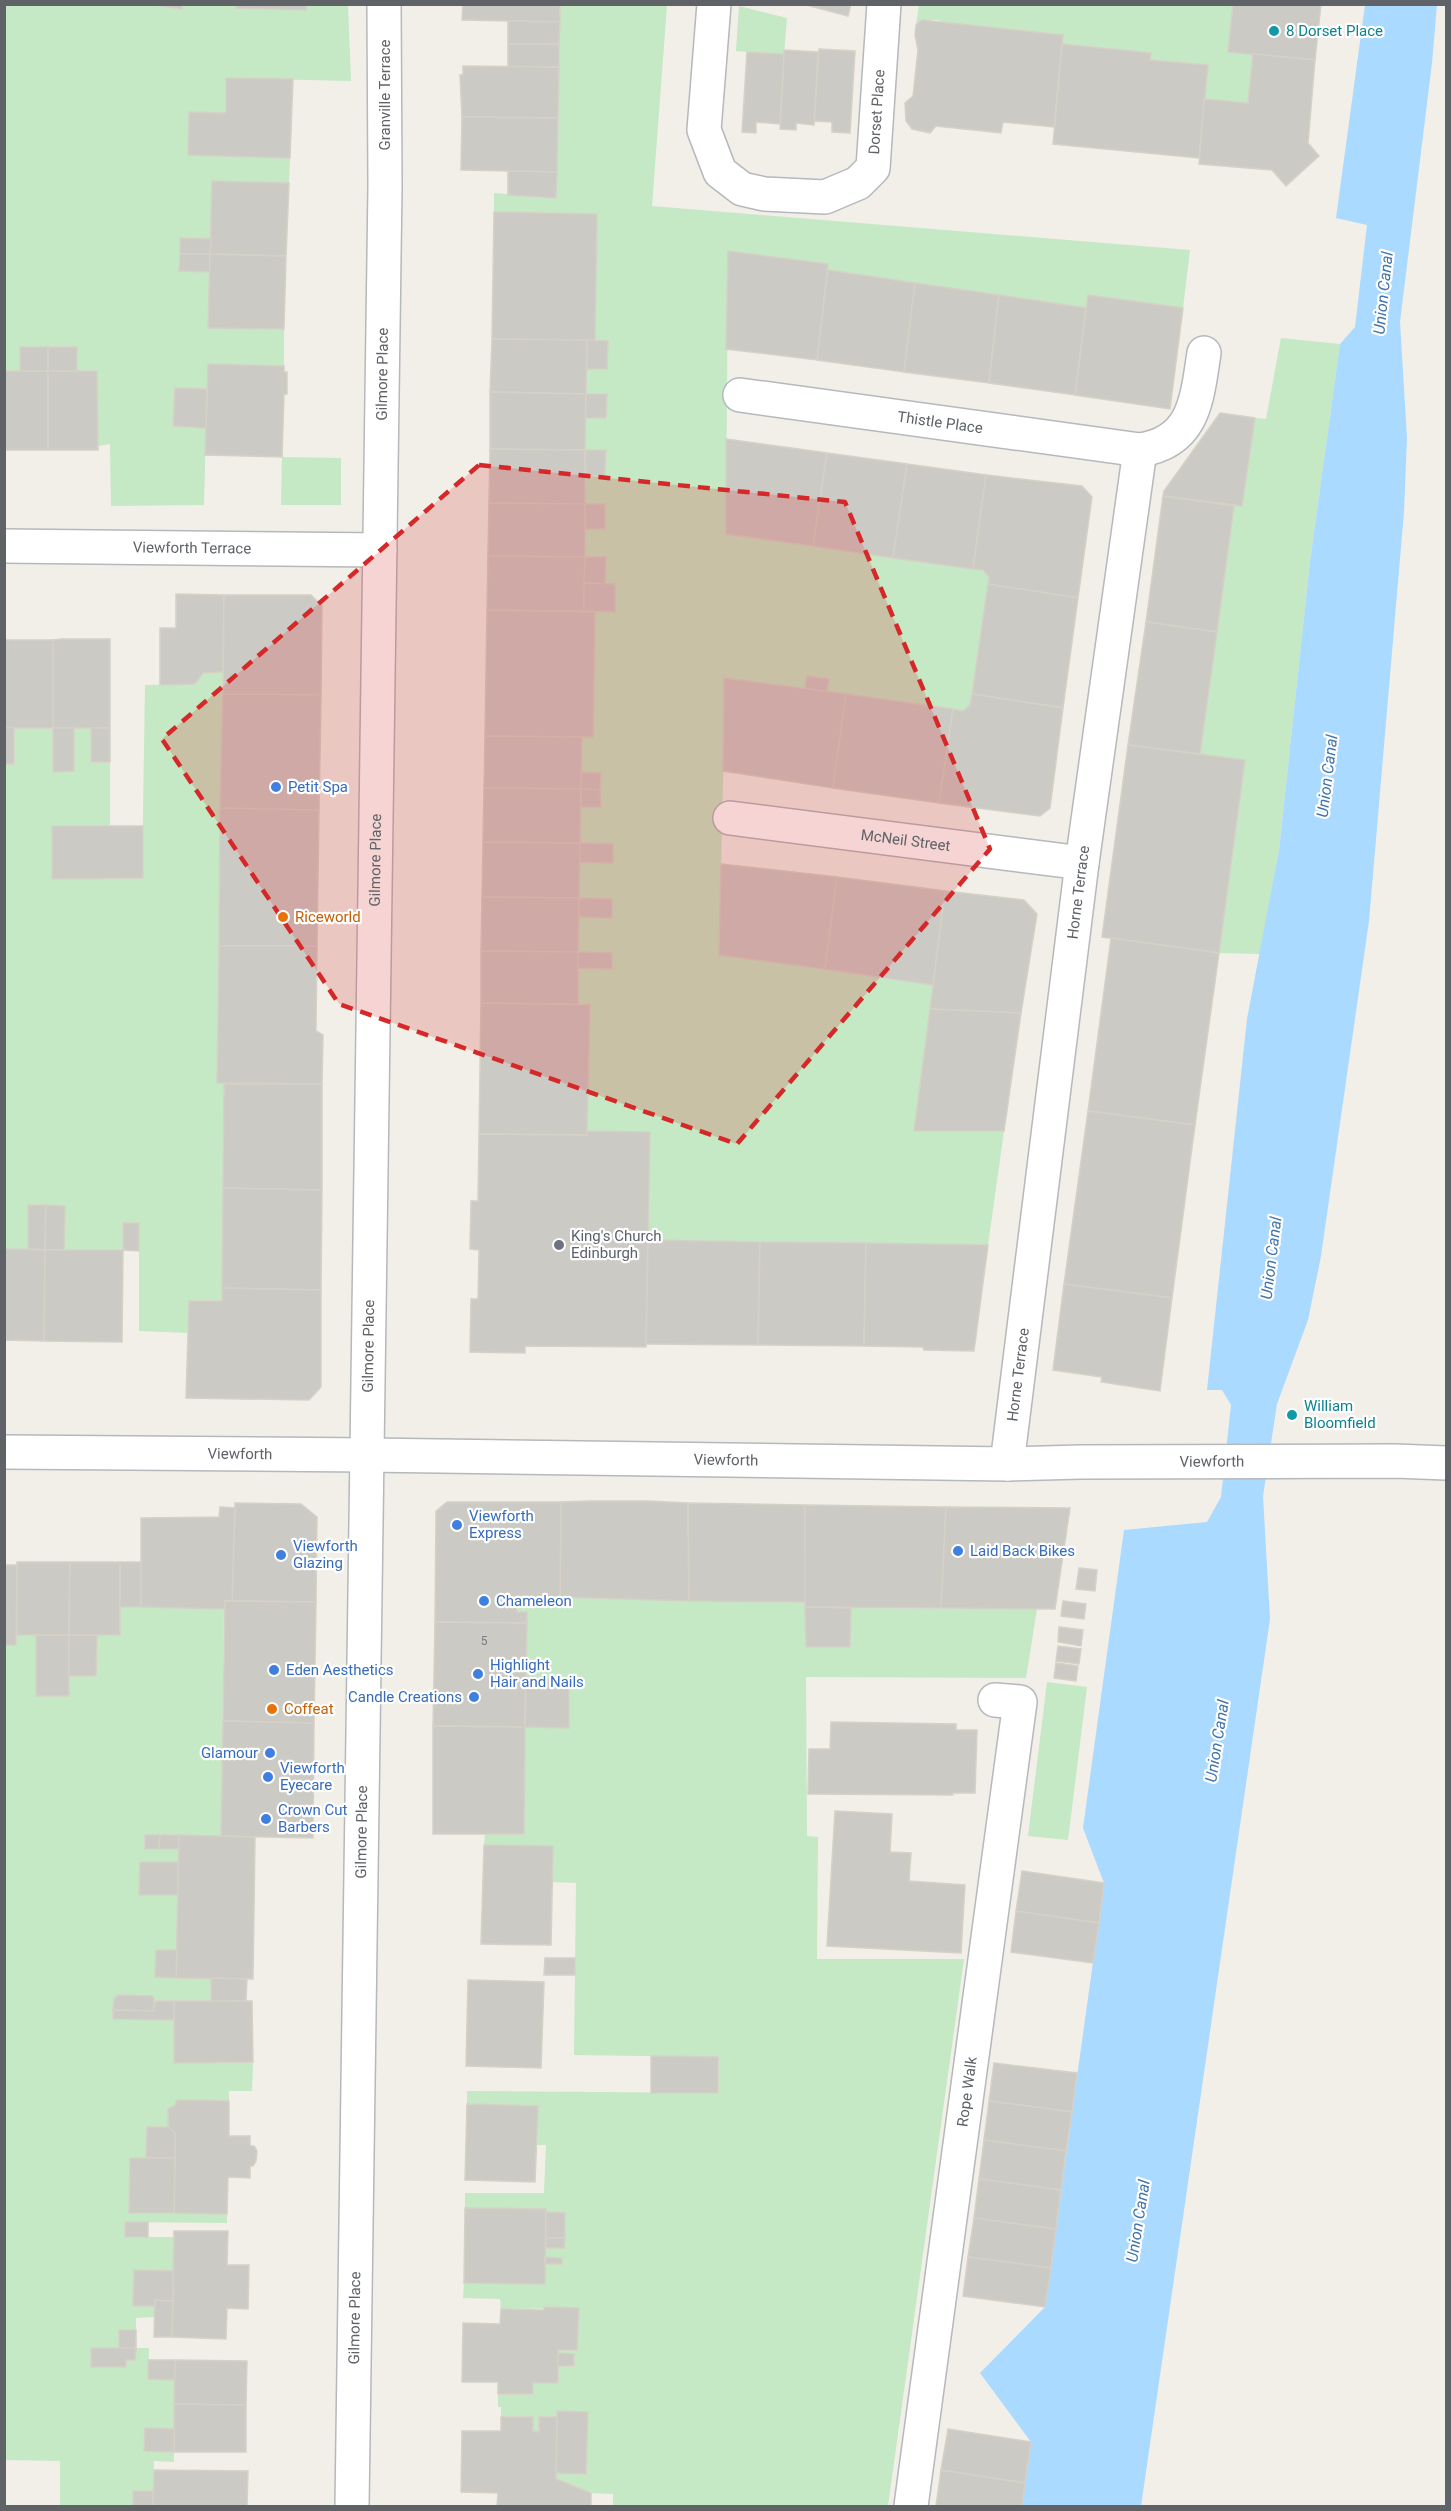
<svg xmlns="http://www.w3.org/2000/svg" width="1451" height="2511" font-family="Roboto,sans-serif">
<style>
.green{fill:#c5e8c5}
.water{fill:#aadaff}
.building{fill:#cccac5;stroke:#d6d1c6;stroke-width:1.5}
.lines{fill:none;stroke-linecap:round;stroke-linejoin:round}
.minor-casing{stroke:#b5b8bc;stroke-width:36}
.tertiary-casing{stroke:#b5b8bc;stroke-width:36}
.minor{stroke:#fff;stroke-width:33}
.tertiary{stroke:#fff;stroke-width:33}
.marked{fill:#d62828;fill-opacity:0.2;stroke:#d62828;stroke-width:4.5;stroke-dasharray:12 8;stroke-linejoin:round}
.culture-dot{fill:#0f9aa8;stroke:#fff;stroke-width:2}
.shop-dot{fill:#3f7fe0;stroke:#fff;stroke-width:2}
.food-dot{fill:#e8710a;stroke:#fff;stroke-width:2}
.worship-dot{fill:#6b7280;stroke:#fff;stroke-width:2}
.labels{text-anchor:middle;dominant-baseline:central;stroke-width:4.5;stroke-linejoin:round;paint-order:stroke}
.number-label{font-size:12px;fill:#7a7d7f}
.culture-label{font-size:15px;fill:#0d838f;stroke:#fff;text-anchor:start}
.street-label{font-size:15px;fill:#5f6368;stroke:#fff}
.shop-label{font-size:15px;fill:#366cbe;stroke:#fff;text-anchor:start}
.food-label{font-size:15px;fill:#c56008;stroke:#fff;text-anchor:start}
.worship-label{font-size:15px;fill:#5b616d;stroke:#fff;text-anchor:start}
.water-label{font-size:16px;font-style:italic;fill:#4174aa;stroke:#fff}
</style>
<rect width="100%" height="100%" fill="#f1efe8"/>
<g class="green">
<path d="M99 4 120 6 121 5 150 4 181 9 182 5 236 4 237 8 306 10V5H348L351 81 227 78 226 113 189 112 188 155 290 158 289 183 211 239 180 238 179 271 210 272 209 328 284 329V366L208 364 207 389H175L173 426 206 428 204 505 111 506 110 444 98 446 97 371H77V347L20 371H5L4 5Z"/>
<path d="M560 5H667L652 206 1190 250 1183 308H1086L828 270V264L728 252 726 534 983 570 989 577 970 705 963 711 827 692 829 679 807 676 805 689 724 742 719 954 933 985 914 1131H1004L988 1245 648 1240 649 1132 587 1131 589 1005 578 1004V968L611 969 612 953 578 952 579 917 612 918V899L579 898 580 862 613 863V844L580 843 581 807H601V773L582 772V737H593L595 612H615V584H605L585 557 586 529H605V504H585L586 476H605L606 451 585 450 586 418 606 417 607 394H586L587 369H607L608 341H595L597 214 494 212V193L556 198Z"/>
<path d="M919 5H1233L1228 51 1253 54 1248 103 1204 99 1207 65 1150 60V53L1062 44 1063 35 944 24 939 20H922L916 25Z"/>
<path d="M739 6 787 18 784 54 736 51Z"/>
<path d="M1281 338 1340 344 1310 562 1279 850 1260 954 1219 953 1245 761 1200 754 1234 506H1242L1255 418 1266 419Z"/>
<path d="M282 457 341 458V505H281Z"/>
<path d="M223 672 217 1083 224 1084 222 1301 188 1333 139 1331V1224L123 1223V1250H64L65 1206 28 1205V1249H5L4 764 14 763V727L53 728V772L74 771V728H91L110 762V826L53 827 52 879 142 878 145 685 195 684 203 673Z"/>
<path d="M516 1596 806 1602V1647L850 1646 851 1608 1037 1609 1026 1678 806 1677 807 1836 818 1837 817 1959H964L888 2506H613V2494L591 2493 556 2479V2473H586L588 2412 557 2411V2417H539V2432L533 2431V2417H501V2407H498V2394H532L533 2383H558V2366H574V2354L558 2353V2350H577L578 2308 501 2309 500 2299 463 2298 464 2283 545 2284V2264H561L562 2258 545 2257 546 2248H564L565 2213 546 2212V2209L465 2208V2193H544L546 2145H536L537 2106 467 2104V2091L718 2093 717 2057 574 2055 576 1883 552 1882 553 1846 484 1845 485 1834H524L525 1727H569V1679L526 1677 527 1613 517 1612Z"/>
<path d="M120 1607 224 1609 221 1836 179 1835 145 1849H178V1862H140L139 1895H178L177 1950H156L155 1977 211 1978V2002L155 2001 151 1996 118 1995 114 1999 113 2018 174 2020 175 2062H253L252 2091H229V2101L176 2100V2105L168 2109V2127H147L146 2158H130V2213L227 2214V2223L125 2222V2237H173V2271H134L133 2306H155V2317L136 2318V2330H119V2348H91V2367H126V2360H135L136 2348H149L148 2379 175 2380 174 2429H145L144 2451 174 2452V2462L154 2461 153 2491H134L133 2506 60 2505V2461L5 2460V1645H16L17 1635H36V1696H68L69 1676H96L97 1635H120Z"/>
<path d="M1047 1682 1087 1687 1068 1840 1028 1836Z"/>
</g>
<path class="water" d="M1365 5H1437L1432 63 1400 322 1407 438 1404 512 1369 921 1321 1256 1308 1320 1277 1404 1263 1496 1270 1619 1141 2506H1022L1031 2442 980 2373 1045 2307 1104 1883 1083 1828 1124 1530 1207 1522 1221 1497 1231 1405 1222 1390H1207L1247 1019 1279 850 1310 562 1340 344 1355 327 1367 225 1336 218Z"/>
<g class="building">
<path d="M150 4H182V9Z"/>
<path d="M236 4H306V10L236 8Z"/>
<path d="M463 4H560V22L462 20Z"/>
<path d="M811 4H851L848 16 810 6Z"/>
<path d="M1233 4H1321L1315 60 1228 52Z"/>
<path d="M922 20 1063 35 1054 127 1003 122 1001 133 936 126 930 133 912 129 906 121 905 103 913 96 918 50 915 35 916 25Z"/>
<path d="M508 21 560 22 559 44H508Z"/>
<rect x="508" y="44" width="51" height="23"/>
<path d="M1062 44 1151 53 1150 60 1208 65 1199 158 1053 144Z"/>
<path d="M819 49 855 51 850 133 832 132V122L814 121Z"/>
<path d="M784 50 818 52 814 125 796 123V130L780 129Z"/>
<path d="M747 52 784 54 780 124 756 122V133L742 132Z"/>
<path d="M1253 54 1315 60 1308 143 1319 156 1286 186 1272 170 1199 164 1204 99 1248 103Z"/>
<path d="M463 66 559 67 558 118 462 117 460 75H463Z"/>
<path d="M226 78 293 79 290 158 188 155 189 112 226 113Z"/>
<path d="M462 117 558 118 557 172 461 170Z"/>
<path d="M508 171 557 172 556 198 508 195Z"/>
<path d="M212 181 289 183 286 256 210 254Z"/>
<path d="M494 212 597 214 595 341 492 339Z"/>
<path d="M180 238 211 239 210 254H180Z"/>
<path d="M728 251 828 264 817 360 726 349Z"/>
<path d="M180 254H210V272L179 271Z"/>
<path d="M210 254 286 256 284 329 208 328Z"/>
<path d="M828 270 915 283 904 372 817 360Z"/>
<path d="M915 283 999 295 989 383 904 372Z"/>
<path d="M999 295 1086 308 1075 395 989 383Z"/>
<path d="M1088 295 1183 308 1170 409 1075 395Z"/>
<path d="M492 339 587 340 586 394 490 392Z"/>
<path d="M587 340 608 341 607 369H587Z"/>
<rect x="20" y="347" width="28" height="24"/>
<rect x="48" y="347" width="29" height="24"/>
<path d="M208 364 284 366V372H287V394H284L282 457 205 455Z"/>
<rect x="4" y="371" width="44" height="79"/>
<path d="M48 371H97L98 450H48Z"/>
<path d="M175 388 207 389 206 428 173 426Z"/>
<path d="M490 392 586 394 585 450 490 449Z"/>
<path d="M586 394H607L606 418H586Z"/>
<path d="M1220 413 1255 418 1242 506 1163 496 1164 491Z"/>
<path d="M726 439 827 453 813 546 726 534Z"/>
<path d="M490 449 585 450V504L489 503Z"/>
<path d="M585 450H606L605 476H586Z"/>
<path d="M827 453 907 464 893 558 813 546Z"/>
<path d="M907 464 986 475 973 569 893 558Z"/>
<path d="M986 475 1082 486 1092 497 1078 598 988 584 989 577 983 570 973 569Z"/>
<path d="M1163 496 1234 506 1217 632 1146 622Z"/>
<path d="M489 503 585 504V557L488 556Z"/>
<path d="M585 504H605V529H586Z"/>
<path d="M488 556 585 557 584 611 487 610Z"/>
<path d="M585 557H606L605 584 584 583Z"/>
<path d="M584 583 615 584V612L584 611Z"/>
<path d="M988 584 1078 598 1063 708 972 694Z"/>
<path d="M176 594 224 595 223 672 203 673 195 684 160 685V628H176Z"/>
<path d="M224 595H311L322 606 321 695 223 694Z"/>
<path d="M487 610 595 612 593 737 485 736Z"/>
<path d="M1146 622 1217 632 1200 754 1128 745Z"/>
<path d="M61 639H110V728H53V640Z"/>
<rect x="4" y="640" width="49" height="88"/>
<path d="M807 676 829 679 827 692 805 689Z"/>
<path d="M724 678 846 694 833 788 723 771Z"/>
<path d="M223 694 321 695 319 810 220 808Z"/>
<path d="M846 694 953 709 939 803 833 788Z"/>
<path d="M972 694 1063 708 1050 808 1040 816 939 803 953 709 963 711 970 705Z"/>
<path d="M14 727V764H4V728Z"/>
<path d="M53 728H74V771L53 772Z"/>
<rect x="91" y="728" width="19" height="34"/>
<path d="M485 736 582 737 581 789 484 788Z"/>
<path d="M1128 745 1245 760 1219 953 1102 937Z"/>
<path d="M582 772 601 773 600 790 581 789Z"/>
<path d="M484 788 581 789 580 843 483 842Z"/>
<path d="M581 789 600 790 601 807H581Z"/>
<path d="M220 808 319 810 317 946H219Z"/>
<path d="M52 826H143V878L52 879Z"/>
<path d="M483 842 580 843 579 898 482 897Z"/>
<path d="M580 843 613 844V863L580 862Z"/>
<path d="M721 864 837 877 825 969 719 955Z"/>
<path d="M837 877 945 891 933 985 825 969Z"/>
<path d="M945 891 1024 900 1037 914 1021 1013 930 1009Z"/>
<path d="M482 897 579 898 578 952 481 951Z"/>
<path d="M579 898 612 899V918L579 917Z"/>
<path d="M1111 938 1219 953 1195 1125 1088 1111Z"/>
<path d="M219 946H317L316 1031 323 1035 322 1084 217 1083Z"/>
<path d="M481 951 578 952V1004L481 1003Z"/>
<path d="M578 952 612 953V969L578 968Z"/>
<path d="M481 1003 590 1005 587 1135 479 1134Z"/>
<path d="M930 1009 1021 1013 1004 1131H914Z"/>
<path d="M224 1084H322V1190L223 1188Z"/>
<path d="M1088 1111 1195 1125 1172 1298 1064 1284Z"/>
<path d="M587 1131 650 1132 646 1347 525 1346V1353L470 1352 471 1299H478L479 1250 470 1249 471 1201H478L479 1134 587 1135Z"/>
<path d="M223 1188 322 1190 321 1290 222 1288Z"/>
<path d="M28 1205H46L45 1250 28 1249Z"/>
<path d="M46 1205 65 1206 64 1250H45Z"/>
<path d="M123 1223H139V1251L123 1250Z"/>
<path d="M648 1240 760 1242 758 1345 646 1344Z"/>
<path d="M760 1242 866 1243 864 1346 758 1345Z"/>
<path d="M866 1243 988 1245 974 1351 924 1350 923 1347 864 1346Z"/>
<path d="M4 1249 45 1250 44 1341 4 1340Z"/>
<path d="M45 1250H123L122 1342 44 1341Z"/>
<path d="M1064 1284 1172 1298 1160 1391 1101 1382 1102 1377 1053 1370Z"/>
<path d="M222 1288 321 1290V1387L309 1400 186 1398 189 1301H222Z"/>
<path d="M590 1501H648L688 1503 689 1601 560 1597 561 1502Z"/>
<path d="M447 1502H561L560 1597 516 1596 517 1612H527V1623L435 1622 436 1511Z"/>
<path d="M235 1503 301 1504 317 1517 316 1602 232 1601Z"/>
<path d="M688 1503 805 1505 806 1602 689 1601Z"/>
<path d="M805 1505 946 1507 941 1608 805 1607Z"/>
<path d="M220 1507 235 1508 232 1601H225L224 1609 141 1607V1518L219 1517Z"/>
<path d="M946 1507 1070 1508 1055 1609 941 1608Z"/>
<path d="M17 1562H70L69 1635H17Z"/>
<path d="M70 1562H120V1635H69Z"/>
<rect x="120" y="1562" width="21" height="45"/>
<path d="M4 1565H17L16 1645H4Z"/>
<path d="M1079 1568 1097 1570 1095 1591 1076 1589Z"/>
<path d="M225 1601 316 1602 314 1723 223 1721Z"/>
<path d="M1063 1601 1086 1604 1084 1619 1061 1616Z"/>
<path d="M805 1607 851 1608 850 1647H806Z"/>
<path d="M435 1622 527 1623 525 1727 433 1726Z"/>
<path d="M1059 1627 1083 1630 1081 1646 1058 1642Z"/>
<rect x="36" y="1635" width="33" height="61"/>
<path d="M69 1635H97L96 1676H69Z"/>
<path d="M1058 1646 1081 1649 1079 1664 1056 1661Z"/>
<path d="M1056 1663 1078 1666 1076 1681 1054 1678Z"/>
<path d="M526 1677 569 1679V1728L525 1727Z"/>
<path d="M223 1721 314 1723 313 1838 221 1836Z"/>
<path d="M831 1722 956 1724V1730H977L975 1793H953V1795L808 1794 809 1749H830Z"/>
<path d="M433 1726 525 1727 524 1834H433Z"/>
<path d="M835 1811 892 1814 890 1852 911 1853 909 1881 965 1885 961 1953 827 1946Z"/>
<path d="M145 1835H160L159 1849H145Z"/>
<path d="M160 1835H179L178 1849H159Z"/>
<path d="M179 1835 255 1837 253 1979 176 1978Z"/>
<path d="M484 1845 553 1846 551 1945 481 1944Z"/>
<path d="M140 1862H178V1895H139Z"/>
<path d="M1022 1871 1104 1883 1099 1923 1016 1911Z"/>
<path d="M1016 1911 1099 1923 1093 1963 1011 1952Z"/>
<path d="M156 1950H177L176 1978 155 1977Z"/>
<path d="M545 1958H575V1975H544Z"/>
<path d="M211 1978 247 1979 246 2001 211 2002Z"/>
<path d="M468 1980 544 1982 541 2068 466 2066Z"/>
<path d="M118 1995 152 1996 154 1998V2011L113 2010 114 1999Z"/>
<path d="M155 2001H174V2020L113 2019V2010L154 2011Z"/>
<path d="M174 2001H252L253 2062 174 2063Z"/>
<path d="M651 2056 718 2057V2093H651Z"/>
<path d="M994 2063 1077 2073 1072 2112 989 2101Z"/>
<path d="M176 2100 229 2101V2136H250V2146H254L257 2151 256 2161 253 2166H250V2178L228 2177 227 2214 174 2213 175 2133 168 2127V2109L176 2105Z"/>
<path d="M989 2101 1072 2112 1066 2151 984 2140Z"/>
<path d="M467 2104 538 2106 535 2182 465 2180Z"/>
<path d="M147 2127H168L175 2133V2158H146Z"/>
<path d="M984 2140 1066 2151 1061 2190 979 2179Z"/>
<path d="M130 2158H175L174 2213H129Z"/>
<path d="M979 2179 1061 2190 1056 2229 974 2218Z"/>
<path d="M465 2208 546 2209 545 2284 464 2283Z"/>
<path d="M546 2212 565 2213V2238H546Z"/>
<path d="M974 2218 1056 2229 1051 2268 968 2257Z"/>
<rect x="125" y="2222" width="23" height="15"/>
<path d="M174 2231H228L227 2265H249L248 2309 227 2308 226 2339 172 2337Z"/>
<path d="M546 2238H565L564 2248H546Z"/>
<path d="M545 2257 562 2258V2264H545Z"/>
<path d="M968 2257 1051 2268 1045 2307 963 2296Z"/>
<path d="M134 2270 173 2271V2301L155 2300V2306H133Z"/>
<path d="M155 2300 173 2301 172 2337H154Z"/>
<path d="M544 2307 579 2308 577 2350H558V2383H533V2394H498V2382H462L463 2323 500 2324 501 2309 544 2310Z"/>
<rect x="119" y="2330" width="17" height="18"/>
<path d="M91 2348H136L135 2360H126V2367H91Z"/>
<path d="M558 2353 574 2354V2366H558Z"/>
<path d="M148 2360H175V2380L148 2379Z"/>
<path d="M175 2360 247 2361 246 2405 174 2404Z"/>
<path d="M174 2404 246 2405V2452H174Z"/>
<path d="M557 2411 588 2412 586 2474 556 2473Z"/>
<path d="M501 2417H533V2431L539 2432V2417H557L556 2479 591 2493V2506H497L498 2493 461 2492 462 2431H501Z"/>
<path d="M145 2428 174 2429V2452L144 2451Z"/>
<path d="M948 2429 1031 2442 1025 2483 941 2470Z"/>
<path d="M154 2470 248 2471 247 2506H153Z"/>
<path d="M941 2470 1025 2483 1022 2506H936Z"/>
<rect x="133" y="2491" width="20" height="15"/>
</g>
<g class="lines">
<g class="minor-casing">
<g id="minor">
<path id="s1" d="M714 4 704 130 720 172 742 189 764 194 825 197 858 183 873 168 884 4"/>
<path id="s2" d="M740 395 1140 450"/>
<path id="s3" d="M4 546 380 550"/>
<path id="s4" d="M730 818 1082 863"/>
<path id="s5" d="M4 1452 368 1455 1007 1464 1081 1462 1395 1461 1446 1463"/>
<path id="s6" d="M1007 1464 1082 863 1140 450C1195 442 1197 398 1204 353"/>
<path id="s7" d="M911 2506 1020 1702 995 1700"/>
</g>
</g>
<g class="tertiary-casing">
<g id="tertiary">
<path id="s8" d="M352 2506 385 186 384 4"/>
</g>
</g>
<use href="#minor" class="minor"/>
<use href="#tertiary" class="tertiary"/>
</g>
<path class="marked" d="M479 465 845 502 990 849 737 1144 339 1004 162 739Z"/>
<g class="culture-dot">
<circle cx="1274" cy="31" r="6"/>
<circle cx="1292" cy="1415" r="6"/>
</g>
<g class="shop-dot">
<circle cx="276" cy="787" r="6"/>
<circle cx="457" cy="1525" r="6"/>
<circle cx="958" cy="1551" r="6"/>
<circle cx="281" cy="1555" r="6"/>
<circle cx="484" cy="1601" r="6"/>
<circle cx="274" cy="1670" r="6"/>
<circle cx="478" cy="1674" r="6"/>
<circle cx="474" cy="1697" r="6"/>
<circle cx="270" cy="1753" r="6"/>
<circle cx="268" cy="1777" r="6"/>
<circle cx="266" cy="1819" r="6"/>
</g>
<g class="food-dot">
<circle cx="283" cy="917" r="6"/>
<circle cx="272" cy="1709" r="6"/>
</g>
<circle class="worship-dot" cx="559" cy="1245" r="6"/>
<g class="labels">
<g class="number-label">
<text x="484" y="1641">5</text>
</g>
<g class="culture-label">
<text x="1286" y="31">8 Dorset Place</text>
<text x="1304" y="1406">William<tspan x="1304" dy="17">Bloomfield</tspan></text>
</g>
<g class="street-label">
<text transform="translate(385 95) rotate(-90)">Granville Terrace</text>
<text stroke="none"><textPath href="#s1" startOffset="396">Dorset Place</textPath></text>
<text stroke="none"><textPath href="#s8" startOffset="2132">Gilmore Place</textPath></text>
<text stroke="none"><textPath href="#s2" startOffset="202">Thistle Place</textPath></text>
<text stroke="none"><textPath href="#s3" startOffset="188">Viewforth Terrace</textPath></text>
<text stroke="none"><textPath href="#s4" startOffset="177">McNeil Street</textPath></text>
<text stroke="none"><textPath href="#s8" startOffset="1646">Gilmore Place</textPath></text>
<text stroke="none"><textPath href="#s6" startOffset="576">Horne Terrace</textPath></text>
<text stroke="none"><textPath href="#s8" startOffset="1160">Gilmore Place</textPath></text>
<text stroke="none"><textPath href="#s6" startOffset="90">Horne Terrace</textPath></text>
<text stroke="none"><textPath href="#s5" startOffset="236">Viewforth</textPath></text>
<text stroke="none"><textPath href="#s5" startOffset="722">Viewforth</textPath></text>
<text stroke="none"><textPath href="#s5" startOffset="1208">Viewforth</textPath></text>
<text stroke="none"><textPath href="#s8" startOffset="674">Gilmore Place</textPath></text>
<text stroke="none"><textPath href="#s7" startOffset="418">Rope Walk</textPath></text>
<text stroke="none"><textPath href="#s8" startOffset="188">Gilmore Place</textPath></text>
</g>
<g class="shop-label">
<text x="288" y="787">Petit Spa</text>
<text x="469" y="1516">Viewforth<tspan x="469" dy="17">Express</tspan></text>
<text x="293" y="1546">Viewforth<tspan x="293" dy="17">Glazing</tspan></text>
<text x="970" y="1551">Laid Back Bikes</text>
<text x="496" y="1601">Chameleon</text>
<text x="490" y="1665">Highlight<tspan x="490" dy="17">Hair and Nails</tspan></text>
<text x="286" y="1670">Eden Aesthetics</text>
<text x="462" y="1697" text-anchor="end">Candle Creations</text>
<text x="258" y="1753" text-anchor="end">Glamour</text>
<text x="280" y="1768">Viewforth<tspan x="280" dy="17">Eyecare</tspan></text>
<text x="278" y="1810">Crown Cut<tspan x="278" dy="17">Barbers</tspan></text>
</g>
<g class="food-label">
<text x="295" y="917">Riceworld</text>
<text x="284" y="1709">Coffeat</text>
</g>
<g class="worship-label">
<text x="571" y="1236">King's Church<tspan x="571" dy="17">Edinburgh</tspan></text>
</g>
<g class="water-label">
<text transform="translate(1383 293) rotate(-84)">Union Canal</text>
<text transform="translate(1327 776) rotate(-83)">Union Canal</text>
<text transform="translate(1271 1258) rotate(-83)">Union Canal</text>
<text transform="translate(1217 1741) rotate(-81)">Union Canal</text>
<text transform="translate(1138 2221) rotate(-81)">Union Canal</text>
</g>
</g>
<rect width="1451" height="2511" fill="none" stroke="#5f6368" stroke-width="12"/>
</svg>
